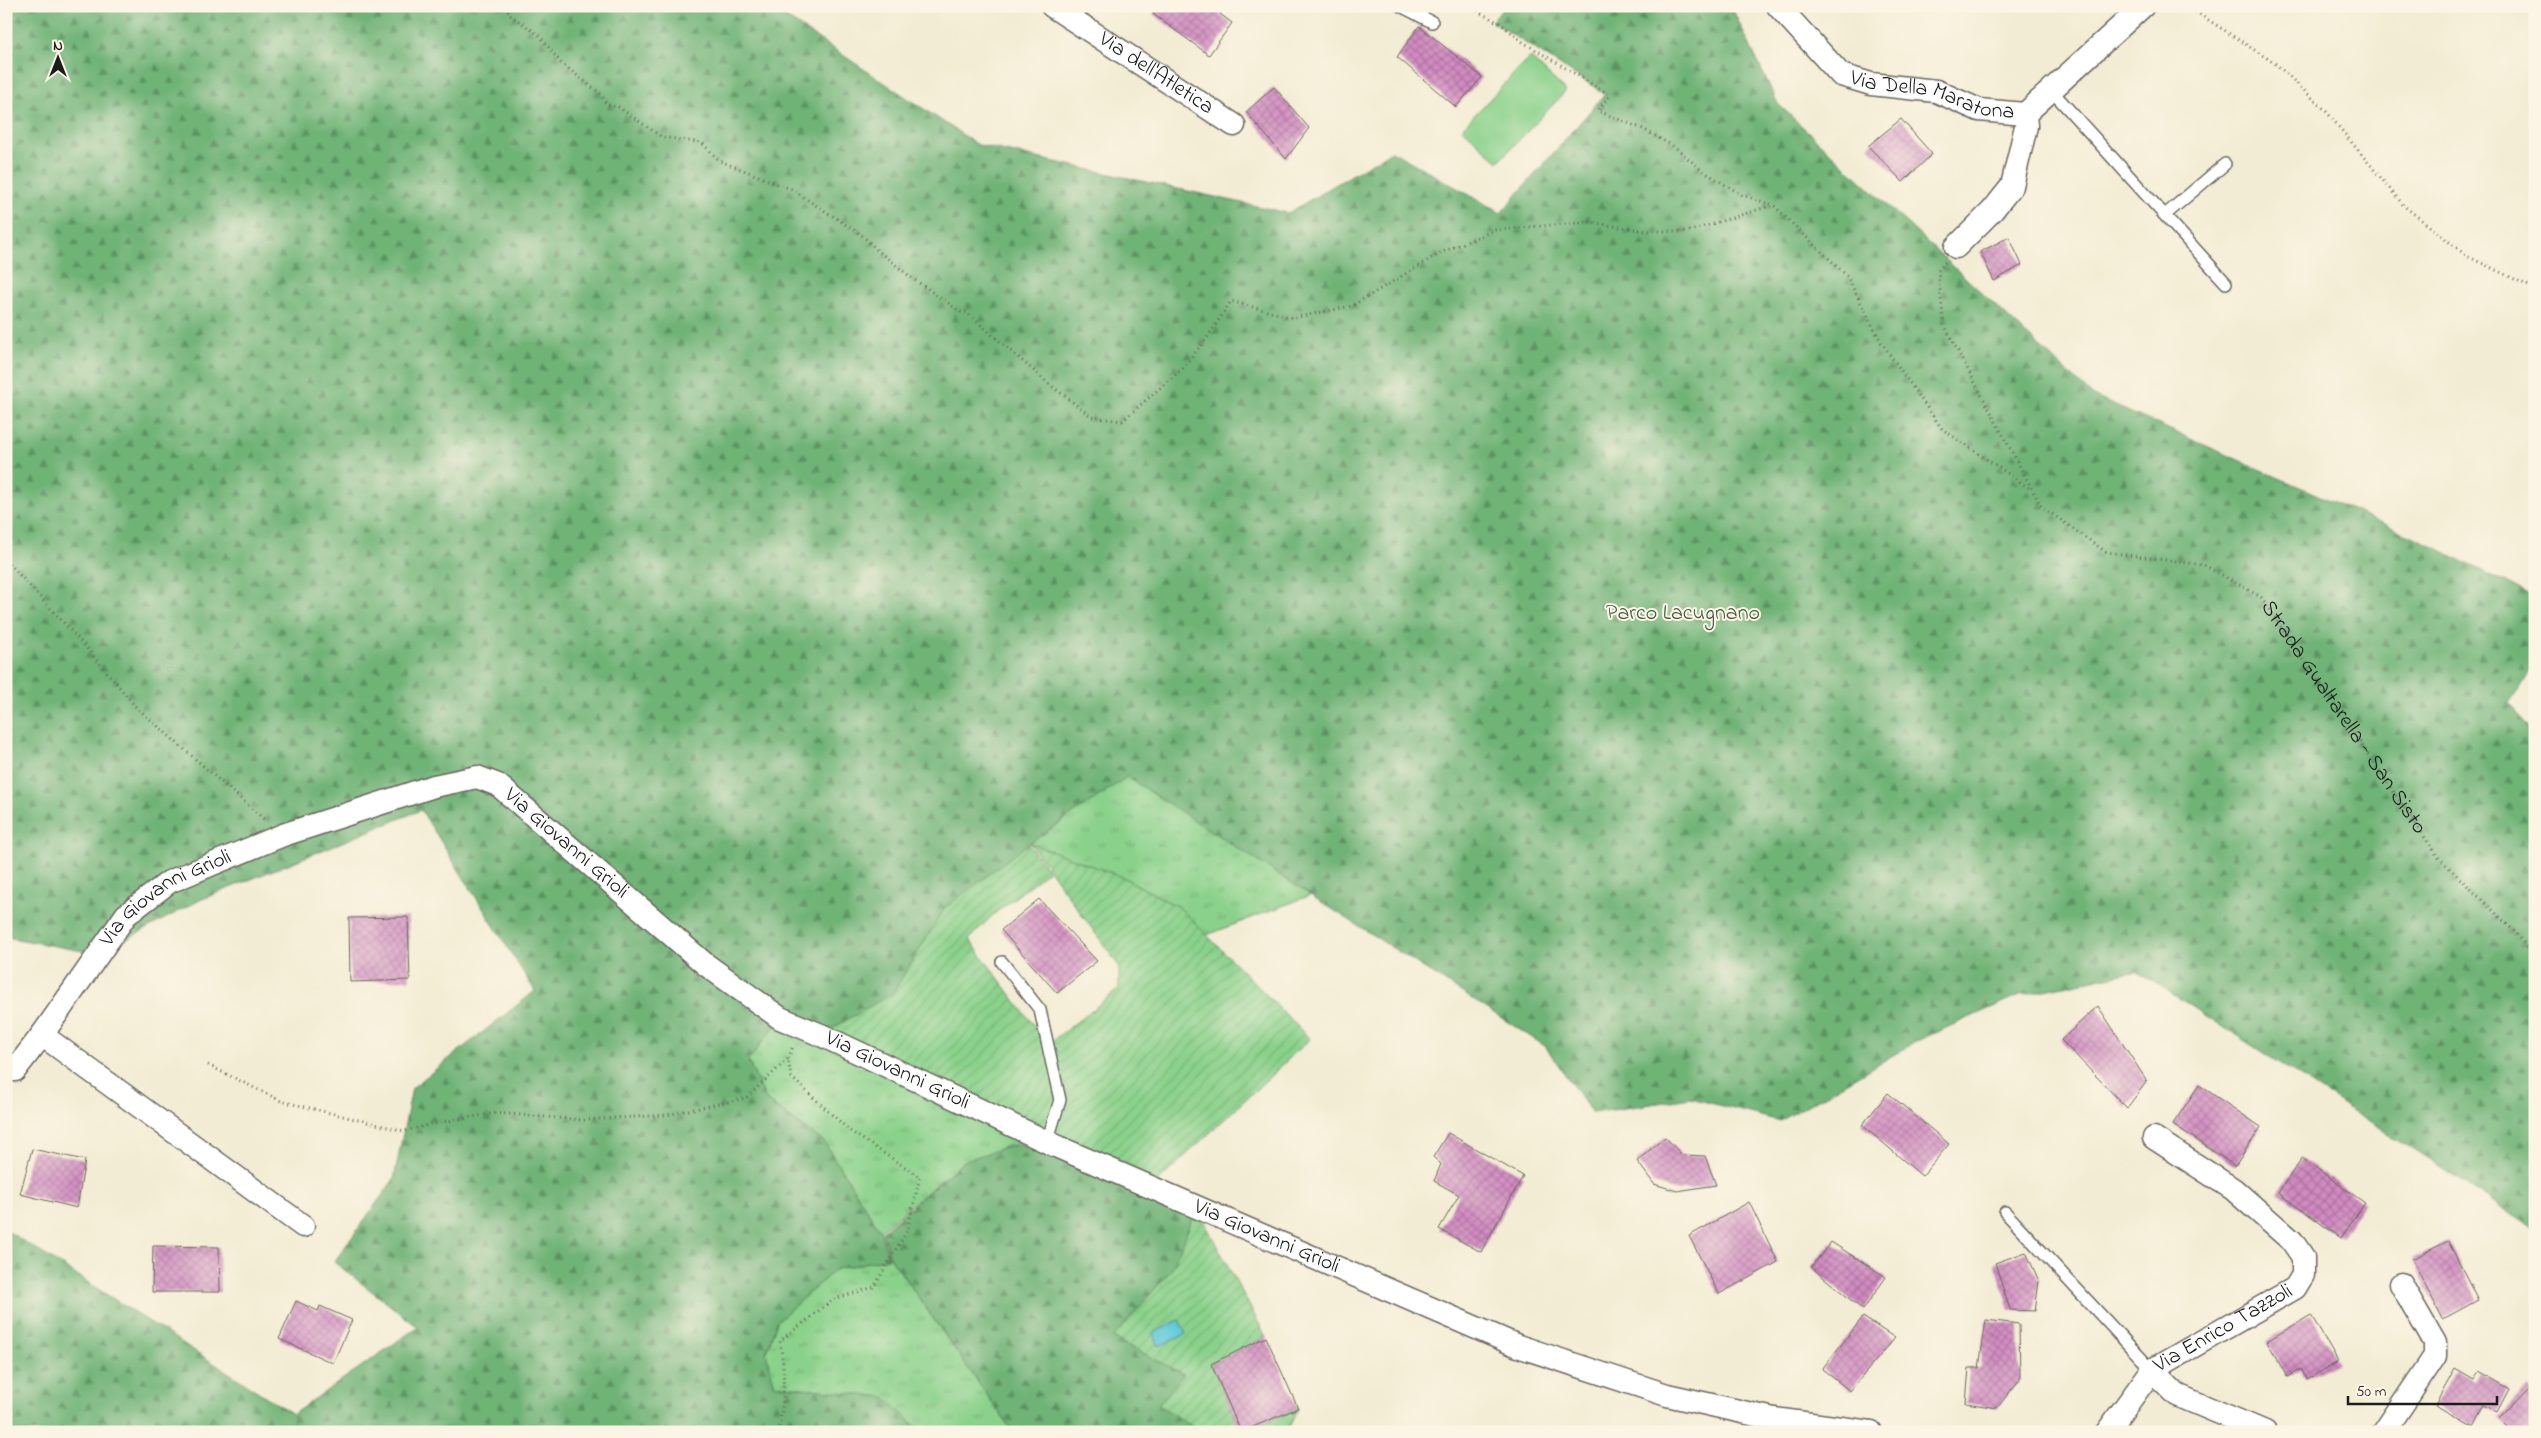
<svg xmlns="http://www.w3.org/2000/svg" width="2541" height="1438" font-family="'Indie Flower',sans-serif">
<style>
.grass{fill:url(#grass-tufts);stroke:#537654}
.forest{fill:url(#forest-firs);stroke:#46684a}
.garden{fill:url(#garden-furrows);stroke:#537654}
.pitch{fill:#8ad18b;stroke:#537654}
.water{fill:#5ec9d8;stroke:#3d727a}
.building{fill:url(#building-cross-hatch)}
.lines{fill:none;stroke-linecap:round;stroke-linejoin:round}
.service-casing{stroke:#67655c;stroke-width:14}
.minor-casing{stroke:#67655c;stroke-width:25}
.path{stroke:#67655c;stroke-width:3;stroke-dasharray:1 4;stroke-linecap:butt}
.service{stroke:#fff;stroke-width:11}
.minor{stroke:#fff;stroke-width:22}
.labels{text-anchor:middle;dominant-baseline:central;stroke-width:4;stroke-linejoin:round;paint-order:stroke}
.street-label{font-size:22px;fill:#1c1c1c;stroke:#fcf5e5}
.park-label{font-size:22px;fill:#425b43;stroke:#fcf5e5}
</style>
<defs>
<pattern id="grass-tufts" width="24" height="20" patternUnits="userSpaceOnUse" patternTransform="scale(1.25)"><rect width="24" height="20" fill="#8ad18b"/><path d="M3 7l-1-3M5 7V3M7 7l1-3M15 17l-1-3M17 17v-4M19 17l1-3" fill="none" stroke="#76b377"/></pattern>
<pattern id="forest-firs" width="22" height="20" patternUnits="userSpaceOnUse" patternTransform="scale(1.25)"><rect width="22" height="20" fill="#6fb377"/><path d="M5 1l3.5 6h-7zM16 11l3.5 6h-7z" fill="#5a9161"/></pattern>
<pattern id="garden-furrows" width="10" height="10" patternUnits="userSpaceOnUse" patternTransform="scale(1.25)"><rect width="10" height="10" fill="#8ad18b"/><path d="M-1 1l2-2M0 10L10 0M9 11l2-2" fill="none" stroke="#76b377"/></pattern>
<pattern id="building-cross-hatch" width="8" height="8" patternUnits="userSpaceOnUse" patternTransform="scale(1.25)"><rect width="8" height="8" fill="#d18bc1"/><path d="M0 0l8 8M0 8l8-8" fill="none" stroke="#a9719c"/></pattern>
</defs>
<rect width="100%" height="100%" fill="#fcf5e5"/>
<filter id="ink" filterUnits="userSpaceOnUse"><feTurbulence type="fractalNoise" baseFrequency=".02" numOctaves="2"/><feDisplacementMap in="SourceGraphic" scale="10" xChannelSelector="R" yChannelSelector="G"/><feConvolveMatrix kernelMatrix="1 2 1 2 8 2 1 2 1" color-interpolation-filters="sRGB"/></filter>
<filter id="wash" filterUnits="userSpaceOnUse"><feTurbulence type="fractalNoise" baseFrequency=".0096" numOctaves="4" result="noise"/><feDisplacementMap in="SourceGraphic" scale="20" xChannelSelector="R" yChannelSelector="G"/><feGaussianBlur stdDeviation="1.12" result="paint"/><feColorMatrix in="noise" values="0 0 0 0 0 0 0 0 0 0 0 0 0 0 0 0 0 1.4 0 .05"/><feComposite in="paint" operator="in"/></filter>
<g filter="url(#wash)">
<rect width="100%" height="100%" fill="#f3ecd4"/>
<g class="grass">
<path d="M1127 776 1311 895 1207 935 1180 908 1122 877 1030 843Z"/>
<path d="M780 1018 1047 1142 964 1161 880 1231 824 1142 767 1101 748 1061Z"/>
<path d="M890 1257 1013 1432H921L884 1397 775 1385 764 1360 777 1321 836 1269Z"/>
</g>
<g class="forest">
<path d="M6 6H769L978 145 1288 213 1392 151 1501 213 1605 94 1491 21 1506 6H1624L1641 16 1651 6H1731L1778 104 2093 396 2427 543 2535 598V664L2511 702 2535 739V1229L2137 971 2020 995 1919 1040 1780 1121 1691 1098 1592 1113 1545 1046 1127 777 1030 843 945 908 893 993 821 1035 780 1019 748 1061 767 1101 824 1142 880 1231 889 1258 836 1269 777 1321 766 1353 775 1385 885 1397 921 1432H6V1230L293 1414 418 1327 334 1262 394 1179 412 1088 535 991 421 810 200 900 99 954 6 937Z"/>
<path d="M1047 1142 1197 1208 1172 1269 1113 1338 1184 1374 1158 1405 1201 1432H1013L890 1257 882 1232 964 1161 1008 1146Z"/>
</g>
<g class="garden">
<path d="M1030 843 1122 877 1180 908 1310 1039 1151 1188 821 1035 893 993 945 908 1028 844 1048 871 993 915 969 939 1048 1044 1119 989V966Z"/>
<path d="M1197 1208 1266 1337 1211 1364 1241 1432H1201L1158 1405 1184 1374 1113 1338 1172 1269Z"/>
<path d="M1298 1408 1287 1432H1245Z"/>
</g>
<path class="pitch" d="M1530 57 1566 91 1498 162 1462 128Z"/>
<path class="water" d="M1179 1320 1186 1334 1159 1346 1153 1333Z"/>
<g id="blocks">
<g class="building">
<path d="M1158 6H1226L1220 14 1232 23 1209 55 1153 14Z"/>
<path d="M1419 26 1482 77 1456 107 1397 57Z"/>
<path d="M1274 87 1309 128 1286 159 1246 112Z"/>
<path d="M1901 119 1932 154 1903 182 1868 146Z"/>
<path d="M2009 237 2022 265 1994 281 1980 252Z"/>
<path d="M1039 899 1097 961 1057 993 1001 930Z"/>
<path d="M408 917 410 980 350 982 349 918Z"/>
<path d="M2098 1006 2147 1081 2127 1108 2061 1040Z"/>
<path d="M2199 1085 2261 1127 2235 1166 2173 1124Z"/>
<path d="M1888 1093 1949 1144 1922 1176 1862 1125Z"/>
<path d="M1448 1133 1523 1176 1481 1252 1439 1229 1459 1195 1434 1181 1441 1164 1433 1157Z"/>
<path d="M1665 1137 1682 1155 1705 1156 1716 1185 1677 1191 1654 1184 1637 1161Z"/>
<path d="M32 1149 85 1160 77 1208 20 1194Z"/>
<path d="M2302 1158 2365 1203 2341 1238 2278 1193Z"/>
<path d="M1749 1202 1778 1262 1719 1294 1689 1236Z"/>
<path d="M2448 1241 2478 1300 2443 1319 2412 1259Z"/>
<path d="M1831 1242 1886 1277 1863 1310 1811 1267Z"/>
<path d="M153 1246 219 1247 220 1292H152Z"/>
<path d="M2026 1252 2039 1281 2035 1311 2010 1310 1995 1263Z"/>
<path d="M296 1301 318 1311 320 1306 352 1320 333 1363 279 1339Z"/>
<path d="M2311 1315 2338 1362 2307 1379 2301 1369 2287 1377 2267 1341Z"/>
<path d="M1863 1317 1895 1338 1850 1391 1822 1369Z"/>
<path d="M1986 1320 2019 1324 2020 1379 1997 1408 1966 1403 1969 1368H1979Z"/>
<path d="M1266 1337 1298 1408 1241 1432 1211 1364Z"/>
<path d="M2455 1369 2474 1380 2479 1372 2509 1389 2497 1412 2485 1406 2474 1427 2435 1405Z"/>
<path d="M2529 1387 2535 1392V1432H2513L2499 1418Z"/>
</g>
</g>
</g>
<g filter="url(#ink)">
<use href="#blocks" fill-opacity="0" stroke="#67655c" stroke-width="1"/>
<g class="lines">
<g class="service-casing">
<g id="service">
<path d="M1401 6 1432 22"/>
<path d="M2051 90 2226 283"/>
<path d="M2165 215 2225 164"/>
<path d="M1002 962 1040 1010 1060 1100 1047 1142"/>
<path d="M2005 1212 2152 1370"/>
</g>
</g>
<g class="minor-casing">
<g id="minor">
<path id="s2" d="M1052 6 1234 125"/>
<path id="s3" d="M1778 6 1841 75 1871 84 1936 91 1979 110 2025 114"/>
<path d="M2025 114 2143 6"/>
<path d="M1956 247 1992 211 2012 186 2026 126 2025 114"/>
<path id="s4" d="M42 1035 126 915 169 882 283 835 434 786 477 777 498 785 705 964 780 1018 821 1035 1058 1147 1518 1346 1667 1395 1774 1419 1871 1432"/>
<path d="M6 1070H15L42 1035 303 1226"/>
<path d="M2152 1370 2177 1395 2265 1432"/>
<path id="s5" d="M2107 1432 2152 1370 2295 1288 2303 1275V1257L2292 1241 2233 1189 2154 1138"/>
<path d="M2384 1432 2435 1356V1343L2401 1284"/>
</g>
</g>
<g class="path">
<path d="M506 6 510 15 539 35 561 63 601 94 607 105 618 107 662 137 702 143 720 161 791 189 863 236 877 250 912 278 961 312H966L1049 384 1092 417 1122 421 1183 368 1207 338 1231 301 1293 318 1352 306 1440 253 1495 230 1589 222 1646 231H1690L1773 205"/>
<path d="M1468 6 1501 24 1523 42 1610 95 1598 111 1643 129 1676 148 1703 171 1742 195 1773 205 1847 276 1881 342 1942 429 2032 490"/>
<path d="M2187 6 2276 64 2325 110 2404 206 2467 256 2535 289"/>
<path id="s1" d="M1945 262 1938 271 1944 325 2041 506 2106 552 2204 565 2261 597 2438 857 2514 931 2535 957"/>
<path d="M6 560 85 646 136 707 266 821"/>
<path d="M208 1065 281 1101 404 1131 441 1122 496 1113 583 1120 666 1115 746 1098 788 1059"/>
<path d="M778 1432C785 1400 785 1372 780 1341L834 1299 874 1287 907 1231 920 1177 850 1131 791 1077 788 1059 793 1046"/>
</g>
<use href="#service" class="service"/>
<use href="#minor" class="minor"/>
</g>
</g>
<g class="labels">
<g class="street-label">
<text stroke="none"><textPath href="#s2" startOffset="124">Via dell'Atletica</textPath></text>
<text stroke="none"><textPath href="#s3" startOffset="188">Via Della Maratona</textPath></text>
<text stroke="none"><textPath href="#s1" startOffset="661">Strada Gualtarella - San Sisto</textPath></text>
<text stroke="none"><textPath href="#s4" startOffset="639">Via Giovanni Grioli</textPath></text>
<text stroke="none"><textPath href="#s4" startOffset="189">Via Giovanni Grioli</textPath></text>
<text stroke="none"><textPath href="#s4" startOffset="1044">Via Giovanni Grioli</textPath></text>
<text stroke="none"><textPath href="#s4" startOffset="1449">Via Giovanni Grioli</textPath></text>
<text stroke="none"><textPath href="#s5" startOffset="159">Via Enrico Tazzoli</textPath></text>
</g>
<g class="park-label">
<text x="1683" y="614">Parco Lacugnano</text>
</g>
</g>
<rect width="2541" height="1438" fill="none" stroke="#fcf5e5" stroke-width="25"/>
<g transform="translate(58 58)" stroke="#fcf5e5" stroke-width="4" paint-order="stroke">
<path d="M0-4L9 19L0 12L-9 19Z" fill="#1c1c1c"/>
<text y="-8" font-size="14" font-weight="bold" text-anchor="middle" fill="#1c1c1c">N</text>
</g>
<path d="M2348 1396v8h149v-8" fill="none" stroke="#1c1c1c" stroke-width="2.5"/>
<text x="2356" y="1396" font-size="15" fill="#1c1c1c" stroke="#fcf5e5" stroke-width="4" paint-order="stroke">50 m</text>
</svg>
